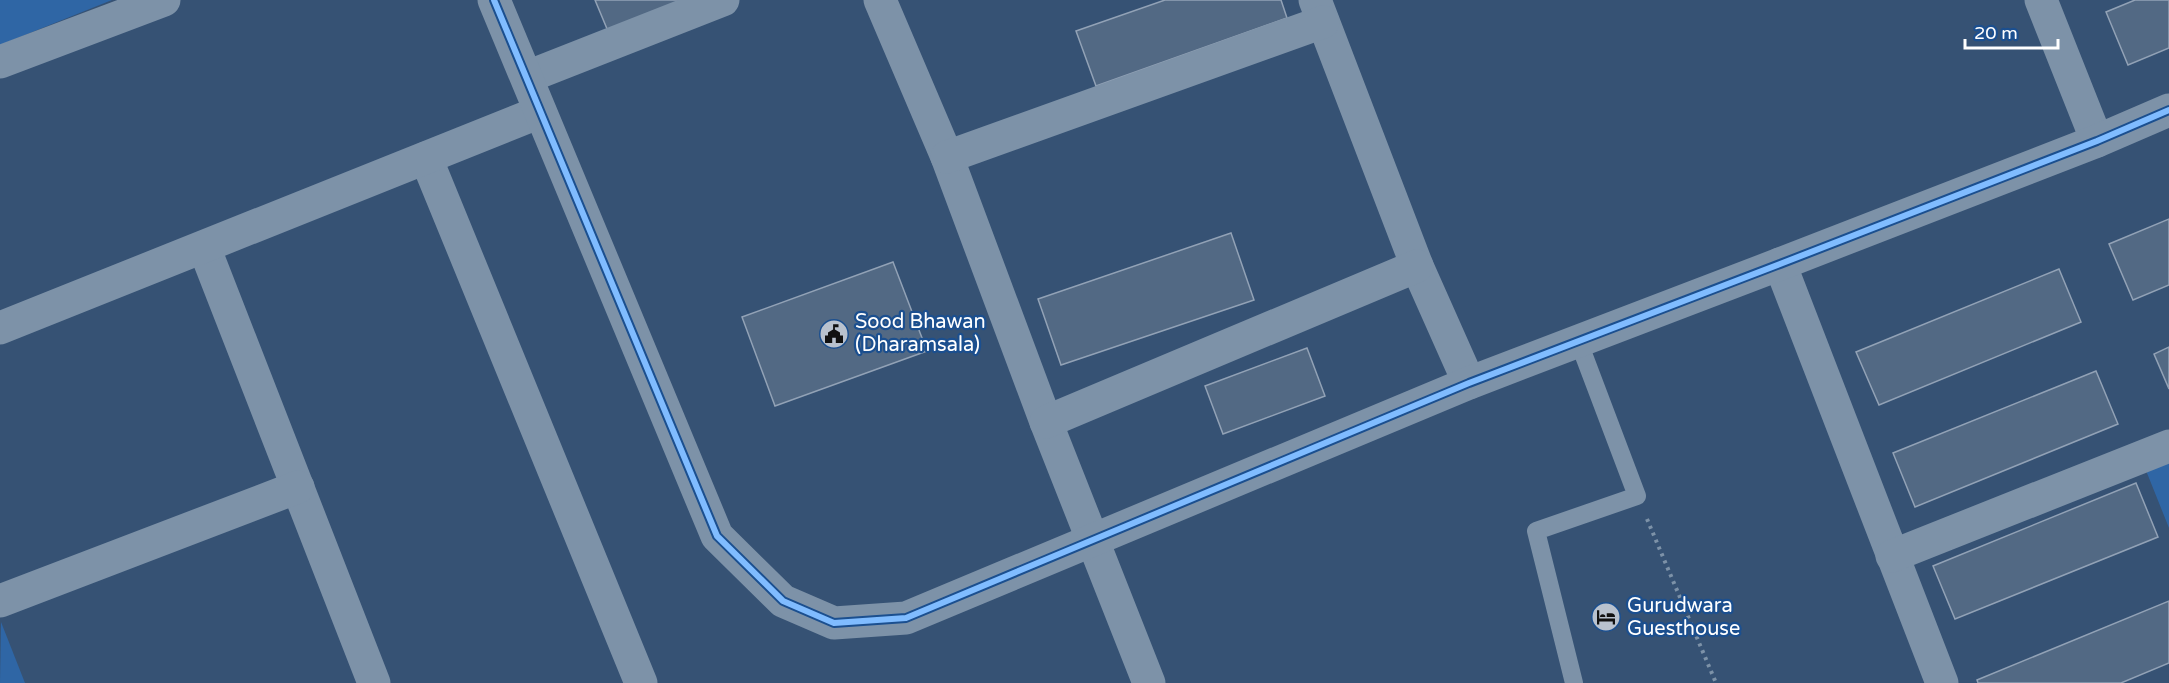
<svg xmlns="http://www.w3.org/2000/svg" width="2169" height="683" font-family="'Varela Round',sans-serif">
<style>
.green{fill:#2f66a5}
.building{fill:#526984;stroke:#92a2b6;stroke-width:1.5}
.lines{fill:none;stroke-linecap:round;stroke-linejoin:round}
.path{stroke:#7d92a8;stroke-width:4;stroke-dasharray:3 4.5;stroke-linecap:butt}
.service{stroke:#7d92a8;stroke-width:18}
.minor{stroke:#7d92a8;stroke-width:33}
.tertiary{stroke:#7d92a8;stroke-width:33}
.cycleway-casing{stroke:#1b4f8f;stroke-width:10}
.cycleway{stroke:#80bcff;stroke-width:6}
.labels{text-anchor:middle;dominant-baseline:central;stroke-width:4.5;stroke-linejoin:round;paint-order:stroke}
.poi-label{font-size:20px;fill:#fff;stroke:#1b4f8f;text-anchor:start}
</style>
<rect width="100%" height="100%" fill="#365274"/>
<g class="green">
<path d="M0 0H112L0 45Z"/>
<path d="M2169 459V528L2145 468Z"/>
<path d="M1 622 25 683H0Z"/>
</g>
<g class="building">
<path d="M595 0H697L610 36Z"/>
<path d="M1165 0H1281L1287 18 1096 86 1076 31Z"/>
<path d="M2135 0H2169V48L2128 65 2106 12Z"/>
<path d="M2169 219V285L2133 300 2109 244Z"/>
<path d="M1231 233 1254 300 1061 365 1038 299Z"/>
<path d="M893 262 927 351 775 406 742 317Z"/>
<path d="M2059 269 2081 322 1879 405 1856 352Z"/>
<path d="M2169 347V389L2154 354Z"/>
<path d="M1307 348 1325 396 1223 434 1205 386Z"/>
<path d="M2096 371 2118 424 1915 507 1893 453Z"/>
<path d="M2136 483 2158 537 1955 619 1933 566Z"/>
<path d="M2169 601V663L2121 683H1978L1977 680Z"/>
</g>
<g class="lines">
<path class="path" d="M1647 519 1716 683"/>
<path class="service" d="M1574 683 1536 531 1637 496 1578 340"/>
<g class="minor">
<path d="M880 0 947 157 1046 422 1149 683"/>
<path d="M1315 0 1417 266 1469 383"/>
<path d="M2041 0 2097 141"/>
<path d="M527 77 723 0"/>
<path d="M947 157 1323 22"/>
<path d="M426 158 641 683"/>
<path d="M204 247 374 683"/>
<path d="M1780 264 1942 683"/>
<path d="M0 328 540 112"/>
<path d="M1046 422 1417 266"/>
<path d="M1892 556 2169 446"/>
<path d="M0 601 298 487"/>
</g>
<g class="tertiary">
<path d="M494 0 717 536 783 601 834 623 906 618 1469 383 1780 264 2097 141 2169 110"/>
<path d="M0 62 164 0"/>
</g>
<g class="cycleway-casing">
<path id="cycleway" d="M494 0 717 536 783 601 834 623 906 618 1469 383 1780 264 2097 141 2169 110"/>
</g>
<use href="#cycleway" class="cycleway"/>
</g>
<defs>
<g id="civic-disc" transform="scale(1.5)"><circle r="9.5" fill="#b9c2ce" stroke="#1b4f8f"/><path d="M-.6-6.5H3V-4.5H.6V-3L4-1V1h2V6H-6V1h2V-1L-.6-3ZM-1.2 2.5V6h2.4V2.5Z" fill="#111"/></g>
<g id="hotel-disc" transform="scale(1.5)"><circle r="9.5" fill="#b9c2ce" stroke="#1b4f8f"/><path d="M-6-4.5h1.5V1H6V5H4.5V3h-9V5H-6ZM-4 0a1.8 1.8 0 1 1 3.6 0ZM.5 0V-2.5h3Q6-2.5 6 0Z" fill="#111"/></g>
</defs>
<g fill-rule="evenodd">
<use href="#civic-disc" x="834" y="334"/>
<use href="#hotel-disc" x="1606" y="617"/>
</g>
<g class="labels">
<g class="poi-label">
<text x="855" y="322">Sood Bhawan<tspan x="855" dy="23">(Dharamsala)</tspan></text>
<text x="1627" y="606">Gurudwara<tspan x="1627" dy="23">Guesthouse</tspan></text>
</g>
</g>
<path d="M1965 39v9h93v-9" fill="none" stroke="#ffffff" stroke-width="3"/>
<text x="1974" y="39" font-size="18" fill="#ffffff" stroke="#1b4f8f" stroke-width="4.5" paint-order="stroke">20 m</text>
</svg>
